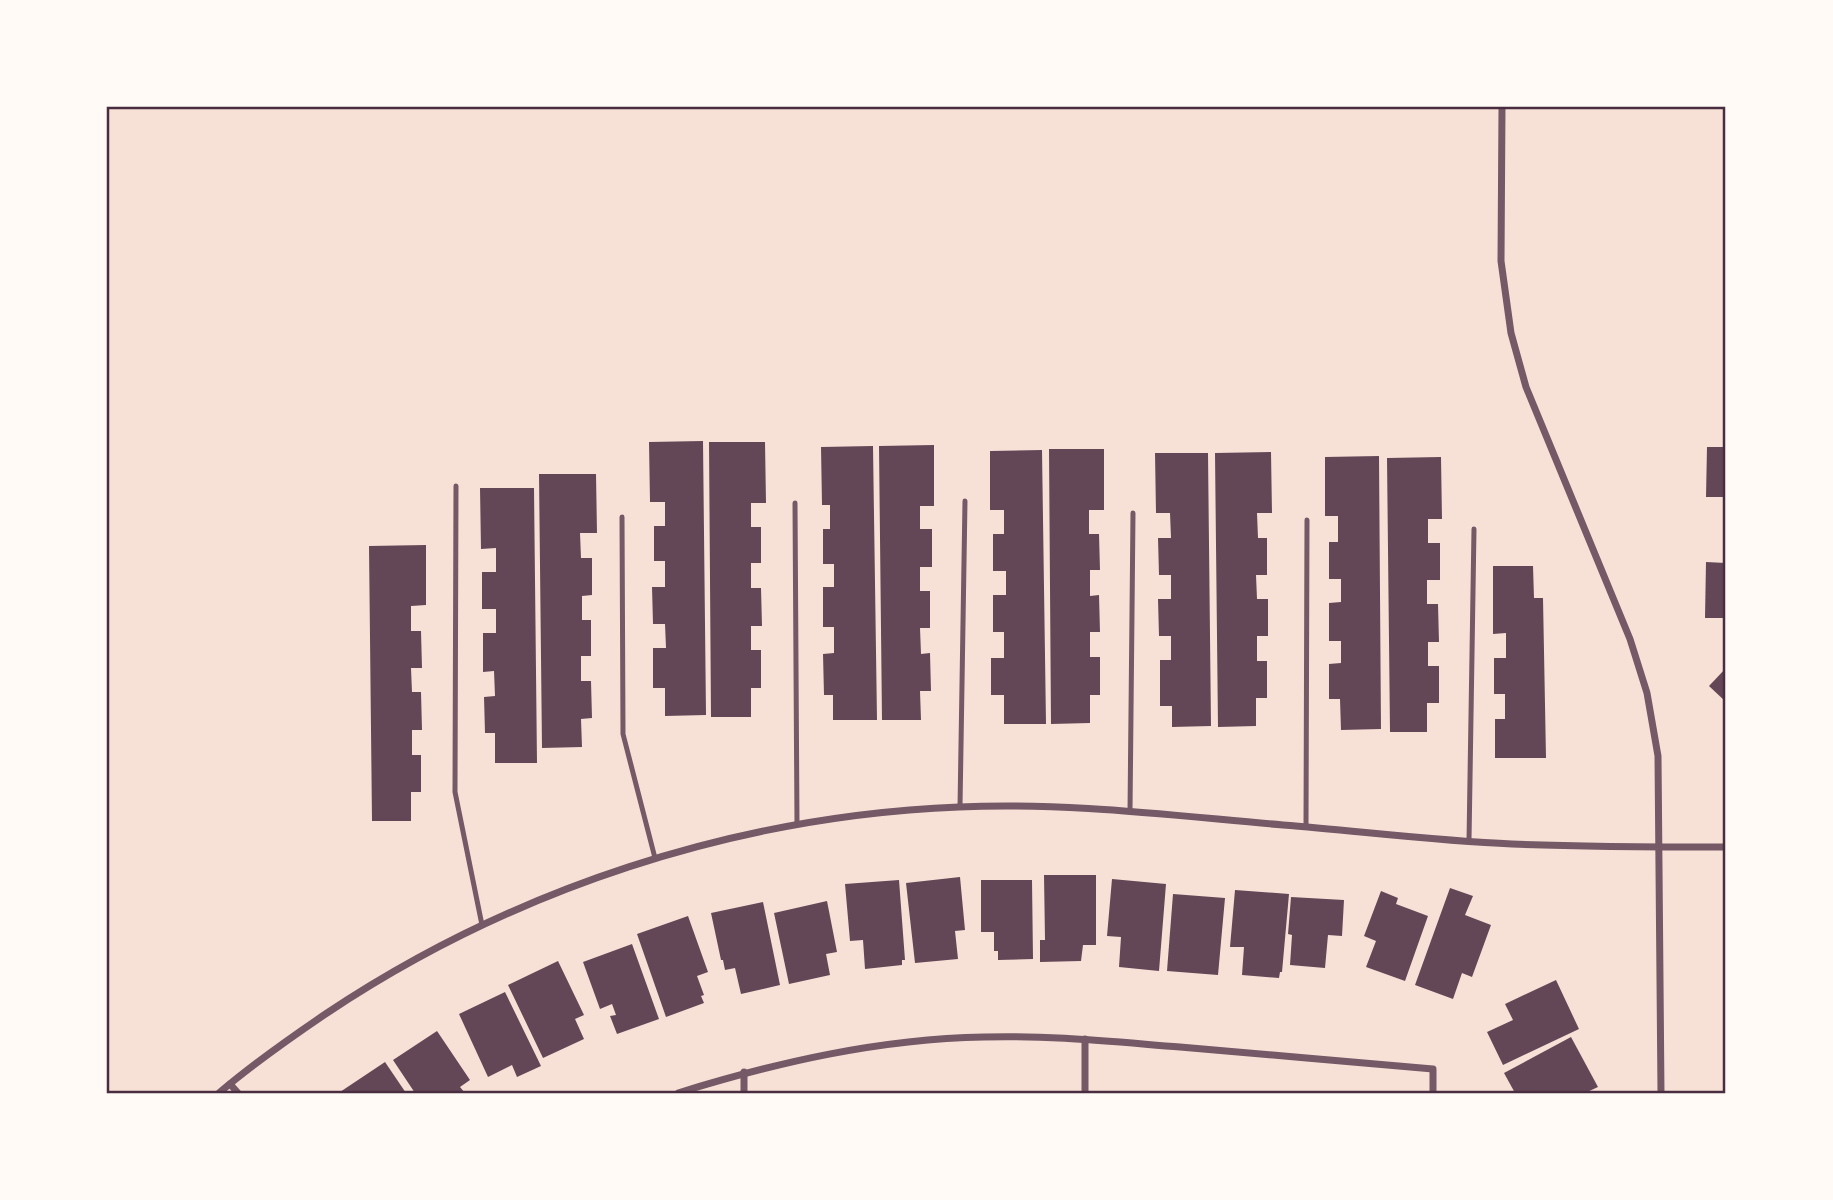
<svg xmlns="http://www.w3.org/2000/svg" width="1833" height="1200" font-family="'Fira Sans Condensed',sans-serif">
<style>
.building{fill:#644757}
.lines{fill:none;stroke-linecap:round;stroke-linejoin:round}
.service{stroke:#755966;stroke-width:5}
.minor{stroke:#755966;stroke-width:7}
.neatline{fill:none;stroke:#4a2c40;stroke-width:2.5}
</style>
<rect width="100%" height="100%" fill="#f7e1d7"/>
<g class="building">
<path d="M703 441 706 715 665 716V688H653V648H666L665 624H653L652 587H665V561H654V526H665V502H650L649 442Z"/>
<path d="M709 442H765L766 503H751V527H761V563H751V588H761L762 626H751V650H761V688H751V717H711Z"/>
<path d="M934 445V506H920V529H932V567H920V591H930V628H920L921 654 930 653 931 691H920L921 720H882L879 446Z"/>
<path d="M873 446 877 720H833V695H824L823 654 834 653V627H823V587H834V564H823V529H830V505H822L821 447Z"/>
<path d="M1707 447H1726V497H1706Z"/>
<path d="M1049 449H1104V510H1089V534H1099L1100 570H1090V596L1099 595 1100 632H1090V657H1100V695H1090V723L1051 724Z"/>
<path d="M1042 450 1046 724H1004V695H991V658H1004V632H993V595H1006V571H993V534H1004V510H990V451Z"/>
<path d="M1271 452 1272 513H1257L1258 538H1267V575H1256L1257 599H1268V636H1257V661H1267V698H1256V726L1218 727 1215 453Z"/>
<path d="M1155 453H1208L1211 726 1172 727V706H1160V660H1171V636H1159L1158 599H1171V575H1159L1158 538H1171L1170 513H1156Z"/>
<path d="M1379 456 1381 729 1341 730 1340 699H1329V664L1341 663V641H1329V603L1341 602V579H1329V542H1338V516H1325V457Z"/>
<path d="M1441 457 1442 519H1428V543H1440V580H1427V604H1438L1439 642H1428V666H1439V703H1427V732H1390L1387 458Z"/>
<path d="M539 474H596L597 533H580L581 558H592V595L582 596V620H591V656H581V681H591L592 718 581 719 582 747 542 748Z"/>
<path d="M480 488H534L537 763H495V733H485L484 697 495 696 494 671 483 672V633H496V609H482V572H496V548L481 549Z"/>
<path d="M426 545V605L411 606V631H421L422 668H411L412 692H421L422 730H412V755H421V792H411V821H372L369 546Z"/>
<path d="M1706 562 1726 563V618H1705Z"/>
<path d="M1493 566H1533L1534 598H1543L1546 758H1495V719H1505V694H1494V658H1506V633L1493 634Z"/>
<path d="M1726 668V702L1709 686Z"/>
<path d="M1044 875H1096V945H1083L1081 961 1040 962V940H1045Z"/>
<path d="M960 877 965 930 955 931 958 959 915 963 906 883Z"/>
<path d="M1112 879 1166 884 1159 971 1119 967 1121 937 1107 936Z"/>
<path d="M899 880 905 960H902V965L865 969 863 940 850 941 845 884Z"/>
<path d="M981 880H1032L1033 959 998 960V951H994V932H981Z"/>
<path d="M1450 888 1473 896 1465 915 1491 925 1472 977 1462 973 1453 999 1415 985Z"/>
<path d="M1235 890 1289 894 1282 972H1280L1279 978 1242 975 1244 947H1230Z"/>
<path d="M1381 891 1398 898 1396 904 1428 916 1405 981 1366 967 1376 941 1364 936Z"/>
<path d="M1173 894 1225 898 1218 975 1167 971Z"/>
<path d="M1291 897 1344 900 1342 936 1328 935 1325 968 1290 965 1292 935 1288 934Z"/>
<path d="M827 901 837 952 826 954 830 975 789 984 774 913Z"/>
<path d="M763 902 780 985 741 994 735 968 725 970 723 960H721L711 913Z"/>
<path d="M688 916 708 972 697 976 704 995 701 996 704 1003 666 1017 637 934Z"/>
<path d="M632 944 659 1019 617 1034 610 1016 616 1015 612 1004 600 1009 583 962Z"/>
<path d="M558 961 584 1015 575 1019 584 1039 543 1058 508 985Z"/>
<path d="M1556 980 1579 1029 1503 1065 1487 1032 1513 1020 1505 1004Z"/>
<path d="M505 992 541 1066 517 1077 512 1065 488 1077 459 1014Z"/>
<path d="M437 1031 470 1080 460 1087 465 1093H415L393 1060Z"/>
<path d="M1571 1037 1598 1087 1585 1093H1515L1504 1073Z"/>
<path d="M385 1062 406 1093H341L340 1092Z"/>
</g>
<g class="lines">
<g class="service">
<path d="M456 486 455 792 482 925"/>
<path d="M795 503 797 825"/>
<path d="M622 517 623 734 655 858"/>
<path d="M960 807 965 501"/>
<path d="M1130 812 1133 513"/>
<path d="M1306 827 1307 520"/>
<path d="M1469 841 1474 529"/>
</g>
<g class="minor">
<path d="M1502 107 1501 261 1511 333 1526 387 1630 639 1647 693 1658 756 1661 1093"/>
<path d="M1085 1039V1093"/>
<path d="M744 1072V1093"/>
<path d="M230 1084 238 1093"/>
<path d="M219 1093C253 1064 290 1038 327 1013 513 889 735 816 959 807 1067 802 1176 816 1283 825 1359 831 1436 841 1512 844 1584 847 1655 847 1726 847"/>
<path d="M678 1093C778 1062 879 1039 984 1037 1049 1035 1115 1042 1180 1047 1264 1054 1349 1062 1433 1069V1093"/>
</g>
</g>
<rect width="1833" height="1200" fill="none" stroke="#fffaf5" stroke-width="217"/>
<rect x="108" y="108" width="1616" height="984" class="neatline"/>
</svg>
